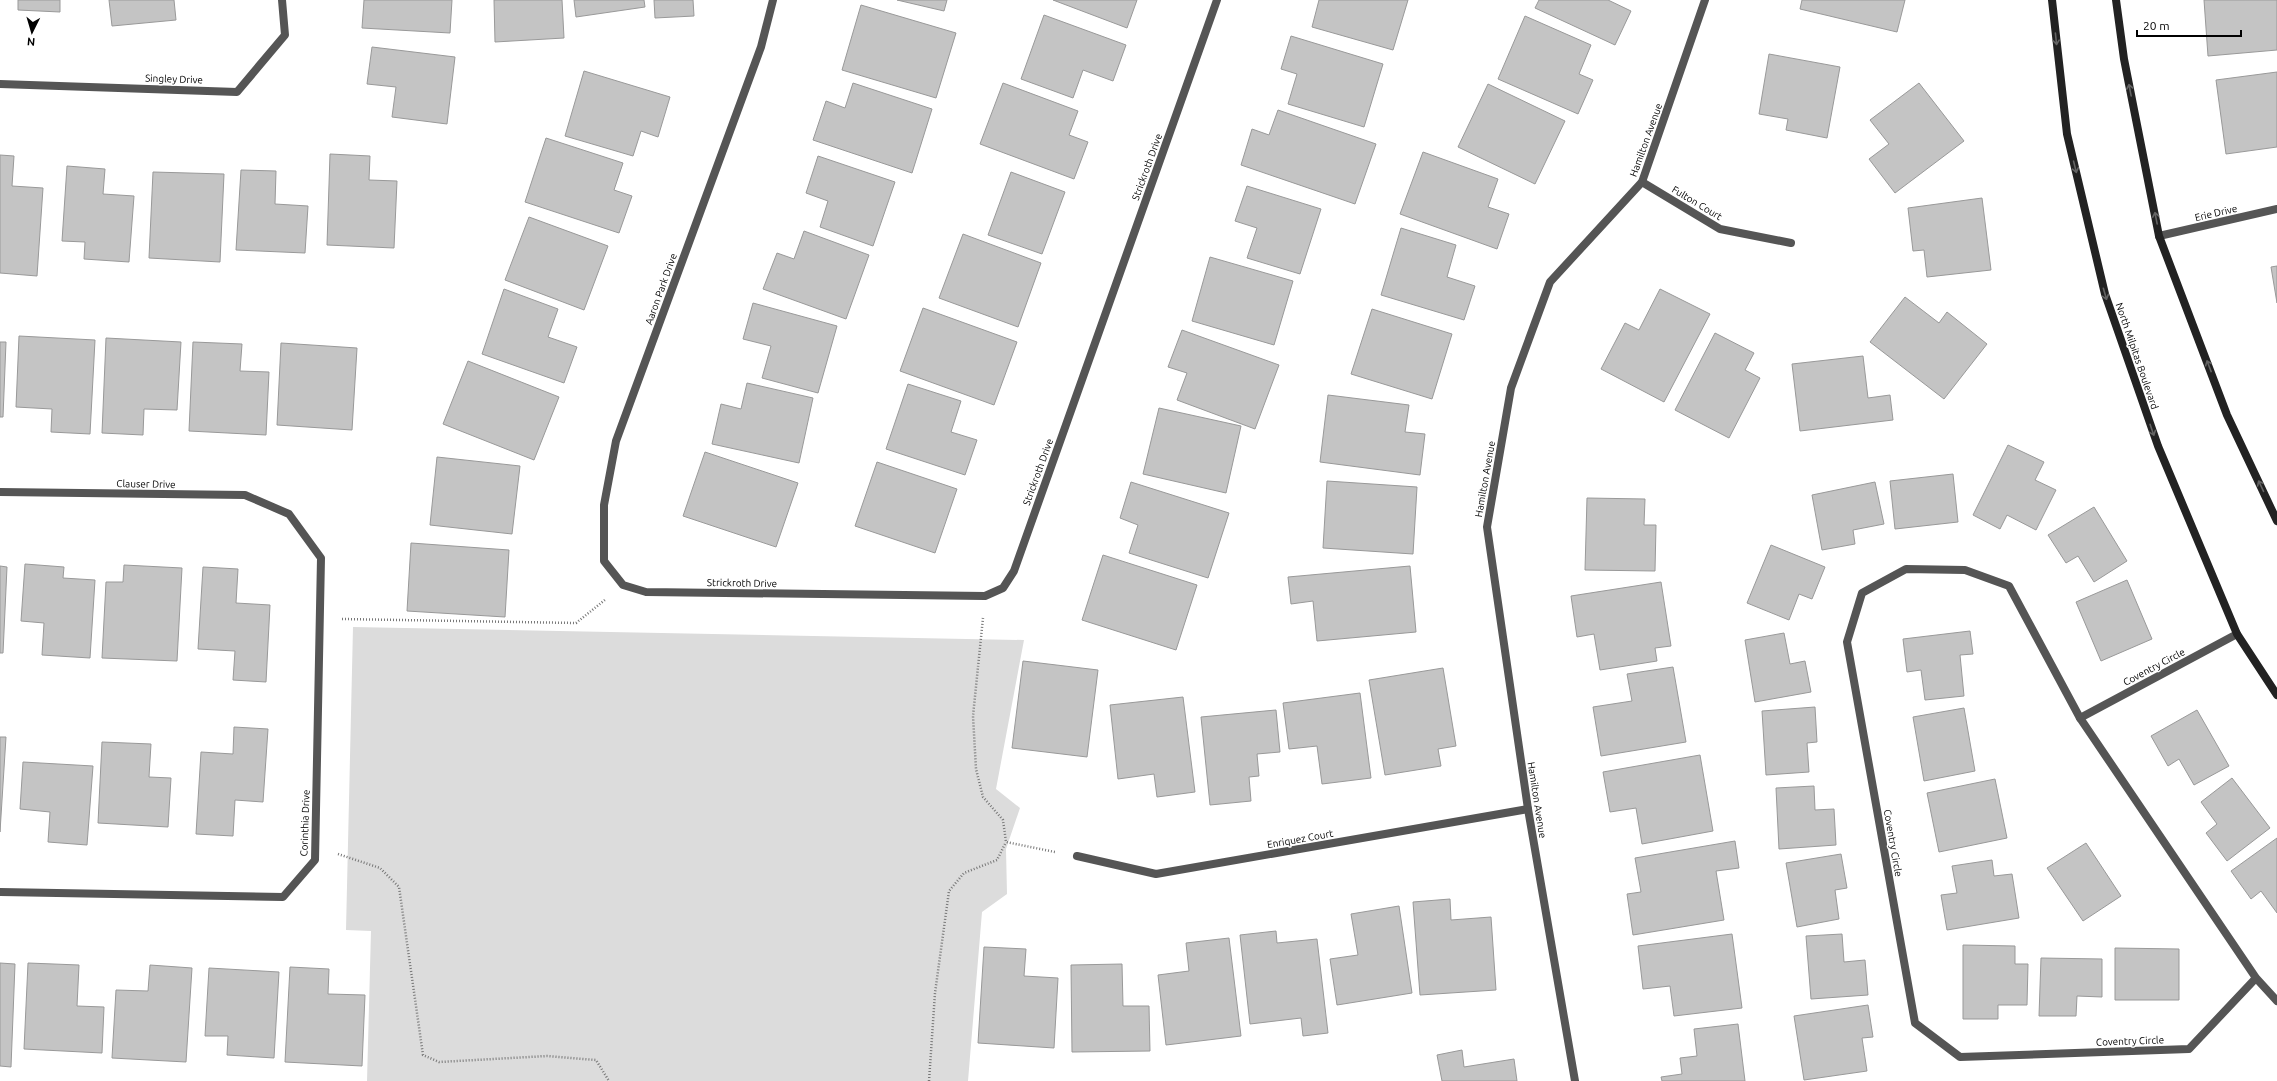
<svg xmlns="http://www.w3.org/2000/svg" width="2277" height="1081" font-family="Ubuntu,sans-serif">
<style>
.green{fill:#dcdcdc}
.building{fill:#c4c4c4;stroke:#999}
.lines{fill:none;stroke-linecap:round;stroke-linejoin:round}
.path{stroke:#777;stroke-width:2.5;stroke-dasharray:1 2;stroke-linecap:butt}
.minor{stroke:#555;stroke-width:8}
.secondary{stroke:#222;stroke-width:8}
.oneway{stroke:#646464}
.labels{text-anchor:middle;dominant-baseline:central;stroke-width:3;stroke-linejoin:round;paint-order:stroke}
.street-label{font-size:10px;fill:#000;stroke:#fff}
</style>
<rect width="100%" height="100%" fill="#fff"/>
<path class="green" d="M353 627 1024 640 996 789 1020 808 1006 849 1007 894 982 912 968 1081H367L371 931 346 930Z"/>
<g class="building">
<path d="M18 0H60V12L18 10Z"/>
<path d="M109 0H174L176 20 112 26Z"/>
<path d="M364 0H452L450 33 362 28Z"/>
<path d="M494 0H562L564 38 495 42Z"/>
<path d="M574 0H644L645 7 576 17Z"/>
<path d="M654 0H693L694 16 655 18Z"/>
<path d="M897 0H947L944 11Z"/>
<path d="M1053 0H1137L1127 28Z"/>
<path d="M1319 0H1408L1393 50 1312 27Z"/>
<path d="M1539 0H1608L1631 11 1615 45 1535 8Z"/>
<path d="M1802 0H1905L1897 32 1800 9Z"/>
<path d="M2204 0H2277V50L2208 56Z"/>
<path d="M861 5 956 33 936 98 842 70Z"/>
<path d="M1044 15 1126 45 1113 81 1083 70 1073 98 1021 79Z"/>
<path d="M1525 16 1591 45 1579 74 1593 80 1578 114 1498 79Z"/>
<path d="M1291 36 1383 64 1364 127 1288 104 1297 74 1281 69Z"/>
<path d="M372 47 455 57 447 124 392 117 396 87 367 84Z"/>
<path d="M1769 54 1840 67 1827 138 1786 130 1788 119 1759 114Z"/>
<path d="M584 71 670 97 658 137 641 131 633 156 565 136Z"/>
<path d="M2277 72V147L2226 154 2216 80Z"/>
<path d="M853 83 932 109 912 173 813 140 826 101 845 108Z"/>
<path d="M1003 83 1078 111 1069 135 1088 142 1074 179 980 144Z"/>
<path d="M1919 83 1964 141 1895 193 1869 159 1889 144 1870 120Z"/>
<path d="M1488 84 1565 121 1535 184 1458 147Z"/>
<path d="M1278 110 1376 144 1355 204 1241 165 1252 129 1269 135Z"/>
<path d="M546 138 623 163 614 190 632 196 619 233 525 202Z"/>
<path d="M1423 152 1498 179 1488 207 1509 214 1497 249 1400 214Z"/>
<path d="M330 154 370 156 369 180 397 181 394 248 327 245Z"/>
<path d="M0 155 14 156 12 186 43 188 37 276 0 273Z"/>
<path d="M818 156 895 182 873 246 820 227 828 201 806 193Z"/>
<path d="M67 166 105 169 103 194 134 196 129 262 84 259 85 242 62 241Z"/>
<path d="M241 170 276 171 275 204 308 206 305 253 236 250Z"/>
<path d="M153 172 224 174 220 262 149 258Z"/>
<path d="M1011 172 1065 192 1042 254 988 235Z"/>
<path d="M1247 186 1321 209 1300 274 1247 258 1257 228 1235 221Z"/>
<path d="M1982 198 1991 270 1927 277 1924 250 1913 251 1908 208Z"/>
<path d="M529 217 608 246 584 310 505 280Z"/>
<path d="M1401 228 1456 245 1447 277 1475 286 1464 320 1381 295Z"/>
<path d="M804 231 869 255 846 319 763 289 777 253 794 259Z"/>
<path d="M963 234 1041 263 1018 327 939 298Z"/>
<path d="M1210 257 1293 281 1274 345 1192 321Z"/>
<path d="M2277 266V303L2271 267Z"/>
<path d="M504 289 558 309 548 337 577 347 564 383 482 354Z"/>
<path d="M1660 289 1710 314 1664 402 1601 369 1625 323 1639 330Z"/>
<path d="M1905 297 1939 323 1947 312 1987 344 1944 399 1870 342Z"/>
<path d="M753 303 837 326 818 393 762 378 771 346 743 339Z"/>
<path d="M923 308 1017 342 994 405 900 371Z"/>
<path d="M1372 309 1452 334 1432 399 1351 374Z"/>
<path d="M1182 330 1279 365 1255 429 1177 400 1187 373 1168 367Z"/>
<path d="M1715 333 1754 353 1745 370 1760 378 1729 438 1675 410Z"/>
<path d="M19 336 95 340 90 434 51 432 52 409 16 407Z"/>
<path d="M106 338 181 342 177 410 144 409 143 435 102 433Z"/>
<path d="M0 342H6L3 417H0Z"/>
<path d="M193 342 242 344 240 371 269 372 266 435 189 431Z"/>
<path d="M281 343 357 348 352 430 277 425Z"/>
<path d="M1863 356 1868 398 1890 395 1893 420 1800 431 1792 364Z"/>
<path d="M468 361 559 397 534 460 443 424Z"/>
<path d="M747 383 813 398 799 463 712 444 721 404 741 409Z"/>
<path d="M908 384 961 401 951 432 977 440 965 475 886 449Z"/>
<path d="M1328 395 1409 405 1405 432 1425 434 1420 475 1320 462Z"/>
<path d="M1159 408 1241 426 1226 493 1143 474Z"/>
<path d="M2008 445 2044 462 2035 480 2056 490 2036 530 2007 515 2000 529 1973 515Z"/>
<path d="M705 452 798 483 776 547 683 516Z"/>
<path d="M437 457 520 466 512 534 430 525Z"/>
<path d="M877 462 957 489 935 553 855 526Z"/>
<path d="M1953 474 1958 522 1895 529 1890 481Z"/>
<path d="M1327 481 1417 487 1413 554 1323 548Z"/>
<path d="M1131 482 1229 513 1208 578 1129 553 1138 525 1120 518Z"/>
<path d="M1875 482 1884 524 1853 530 1855 544 1822 550 1812 495Z"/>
<path d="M1587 498 1645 499 1644 525H1656L1655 571 1585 570Z"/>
<path d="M2094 507 2127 561 2094 582 2078 556 2066 563 2048 535Z"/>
<path d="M411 543 509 550 505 617 407 611Z"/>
<path d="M1771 545 1825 567 1812 599 1799 594 1789 620 1747 603Z"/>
<path d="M1103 555 1197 585 1176 650 1082 620Z"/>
<path d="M25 564 64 567 63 578 95 580 90 658 42 655 44 623 21 621Z"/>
<path d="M124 565 182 568 177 661 102 658 106 582H123Z"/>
<path d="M0 566 7 567 3 653H0Z"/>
<path d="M1410 566 1416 632 1317 641 1313 601 1291 604 1288 577Z"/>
<path d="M203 567 238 569 236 603 270 605 266 682 233 680 235 651 198 649Z"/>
<path d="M2127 580 2152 639 2101 661 2076 602Z"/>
<path d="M1661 582 1671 646 1655 648 1657 661 1600 670 1594 634 1577 637 1571 596Z"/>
<path d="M1970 631 1973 654 1960 655 1964 696 1925 700 1921 670 1907 672 1903 639Z"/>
<path d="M1784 633 1790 664 1805 661 1811 692 1755 702 1745 640Z"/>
<path d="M1023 661 1098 670 1087 757 1012 748Z"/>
<path d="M1673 667 1686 742 1601 756 1593 707 1632 701 1627 674Z"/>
<path d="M1443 668 1456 746 1438 749 1441 766 1385 775 1369 680Z"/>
<path d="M1360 693 1371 778 1322 784 1317 746 1289 749 1283 703Z"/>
<path d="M1183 697 1195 792 1157 797 1154 774 1118 779 1110 705Z"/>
<path d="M1815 707 1817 742 1807 743 1809 772 1766 775 1762 711Z"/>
<path d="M1964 708 1975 771 1924 781 1913 717Z"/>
<path d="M1276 710 1280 752 1257 754 1259 776 1249 777 1251 801 1210 805 1201 717Z"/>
<path d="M2197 710 2229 766 2194 785 2179 759 2168 766 2151 736Z"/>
<path d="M234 727 268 729 263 802 235 800 233 836 196 834 201 752 233 754Z"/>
<path d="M0 737H6L0 832Z"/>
<path d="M102 742 151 744 149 777 171 778 168 827 98 823Z"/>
<path d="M1700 755 1713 831 1642 844 1636 808 1610 812 1603 772Z"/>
<path d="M23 762 93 766 87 845 48 842 50 812 20 809Z"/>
<path d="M2232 778 2270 828 2227 861 2206 833 2217 824 2201 802Z"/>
<path d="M1995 779 2007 838 1939 852 1927 793Z"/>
<path d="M1814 786 1815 810 1834 809 1836 845 1779 849 1776 788Z"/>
<path d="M2277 838V913L2261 891 2251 899 2231 871Z"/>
<path d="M1735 841 1739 868 1716 871 1724 920 1633 935 1627 894 1641 892 1635 858Z"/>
<path d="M2086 843 2121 896 2083 921 2047 868Z"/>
<path d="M1841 854 1847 888 1835 890 1839 919 1797 927 1786 863Z"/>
<path d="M1992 860 1994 876 2012 874 2019 918 1947 930 1941 895 1957 893 1952 866Z"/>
<path d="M1450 899 1451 920 1491 917 1496 990 1420 995 1413 902Z"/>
<path d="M1399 906 1412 993 1337 1005 1330 959 1358 955 1351 914Z"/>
<path d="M1276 931 1277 943 1317 939 1328 1033 1303 1036 1301 1018 1250 1024 1240 935Z"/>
<path d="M1732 934 1742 1008 1674 1016 1670 986 1643 989 1638 946Z"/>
<path d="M1842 934 1844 962 1865 960 1868 995 1811 999 1806 936Z"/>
<path d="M1229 938 1241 1036 1166 1045 1158 975 1189 971 1186 943Z"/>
<path d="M1963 945 2015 946V964H2028L2027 1005H1998V1019H1963Z"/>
<path d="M984 947 1026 949 1024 976 1058 978 1054 1048 978 1043Z"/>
<path d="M2115 948 2179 949V1000H2115Z"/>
<path d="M2041 958 2102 959V997L2077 996 2076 1016H2039Z"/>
<path d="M0 963 15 964 11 1067 0 1066Z"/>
<path d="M28 963 79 965 77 1006 104 1007 102 1053 24 1049Z"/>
<path d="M1122 964 1123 1006H1149L1150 1051 1072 1052 1071 965Z"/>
<path d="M150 965 192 968 186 1062 112 1058 116 990 148 991Z"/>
<path d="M290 967 329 969 328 994 365 995 362 1066 285 1062Z"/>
<path d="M209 968 279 972 274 1058 227 1055 228 1036H205Z"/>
<path d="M1868 1005 1873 1037 1862 1038 1867 1071 1804 1080 1794 1016Z"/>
<path d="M1738 1024 1745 1081H1662L1661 1077 1682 1074 1680 1058 1697 1056 1694 1029Z"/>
<path d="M1462 1050 1464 1067 1514 1059 1517 1081H1442L1437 1055Z"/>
</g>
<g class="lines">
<g class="path">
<path d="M983 618 973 716 976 769 983 797 1003 820 1006 842 1055 852"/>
<path d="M342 619 576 623 606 599"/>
<path d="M338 854 380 868 399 887 423 1055 439 1062 547 1056 596 1060 609 1081"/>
<path d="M929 1081 935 993 949 891 964 873 997 860 1006 842"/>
</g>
<g class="minor">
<path d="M773 0 761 47 616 441 604 505V561L623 585 646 592 985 596 1003 588 1014 571 1217 0"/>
<path d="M0 84 237 92 285 35 282 0"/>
<path d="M1642 182 1720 229 1791 243"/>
<path d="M2159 236 2277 209"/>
<path d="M0 492 245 495 289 514 321 558 315 860 283 897 0 892"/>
<path d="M2080 718 2237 634"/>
<path d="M1077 856 1156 874 1528 809"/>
<path d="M2256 978 2189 1049 1960 1057 1915 1023 1847 642 1862 593 1906 569 1965 570 2009 586 2080 718 2256 978 2277 1001"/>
<path d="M1575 1081 1528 809 1487 527 1511 388 1550 282 1642 182 1705 0"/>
</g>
<g class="secondary">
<path d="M2052 0 2067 134 2105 294 2158 446 2237 634 2277 695"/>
<path d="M2116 0 2124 59 2159 236 2227 415 2277 521"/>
</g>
</g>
<defs><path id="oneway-shaft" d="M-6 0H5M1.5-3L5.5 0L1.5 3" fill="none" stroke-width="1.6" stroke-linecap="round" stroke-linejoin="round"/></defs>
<g class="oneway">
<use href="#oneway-shaft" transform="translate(2056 39) rotate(84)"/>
<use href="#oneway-shaft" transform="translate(2130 90) rotate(-101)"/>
<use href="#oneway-shaft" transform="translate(2075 167) rotate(76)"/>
<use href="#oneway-shaft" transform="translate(2156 218) rotate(-101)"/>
<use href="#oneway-shaft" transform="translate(2105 294) rotate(74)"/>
<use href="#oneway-shaft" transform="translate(2209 366) rotate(-111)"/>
<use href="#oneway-shaft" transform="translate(2152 430) rotate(71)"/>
<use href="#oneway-shaft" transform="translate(2261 486) rotate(-115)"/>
</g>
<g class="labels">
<g class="street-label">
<text transform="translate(174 79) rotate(2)">Singley Drive</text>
<text transform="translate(1646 140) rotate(-70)">Hamilton Avenue</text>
<text transform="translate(1147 167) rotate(-70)">Strickroth Drive</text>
<text transform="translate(1697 203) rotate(31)">Fulton Court</text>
<text transform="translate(2216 213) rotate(-13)">Erie Drive</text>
<text transform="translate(661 289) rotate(-70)">Aaron Park Drive</text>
<text transform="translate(2137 356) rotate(71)">North Milpitas Boulevard</text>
<text transform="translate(1038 472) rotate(-70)">Strickroth Drive</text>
<text transform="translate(1485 479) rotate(-80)">Hamilton Avenue</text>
<text transform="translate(146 484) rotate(1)">Clauser Drive</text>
<text transform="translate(742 583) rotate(1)">Strickroth Drive</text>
<text transform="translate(2154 667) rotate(-28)">Coventry Circle</text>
<text transform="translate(1537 800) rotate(81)">Hamilton Avenue</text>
<text transform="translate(305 823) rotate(-88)">Corinthia Drive</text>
<text transform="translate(1300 839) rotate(-10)">Enriquez Court</text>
<text transform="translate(1893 843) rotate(80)">Coventry Circle</text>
<text transform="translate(2130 1041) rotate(-2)">Coventry Circle</text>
</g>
</g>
<g transform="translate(32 32) rotate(185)" stroke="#ffffff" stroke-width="3" paint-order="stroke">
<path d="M0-3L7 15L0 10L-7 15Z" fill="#000000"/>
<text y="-6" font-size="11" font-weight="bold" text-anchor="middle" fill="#000000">N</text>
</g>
<path d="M2137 30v6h104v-6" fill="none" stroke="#000000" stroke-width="2"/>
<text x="2143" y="30" font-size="12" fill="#000000" stroke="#ffffff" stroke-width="3" paint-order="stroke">20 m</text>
</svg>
